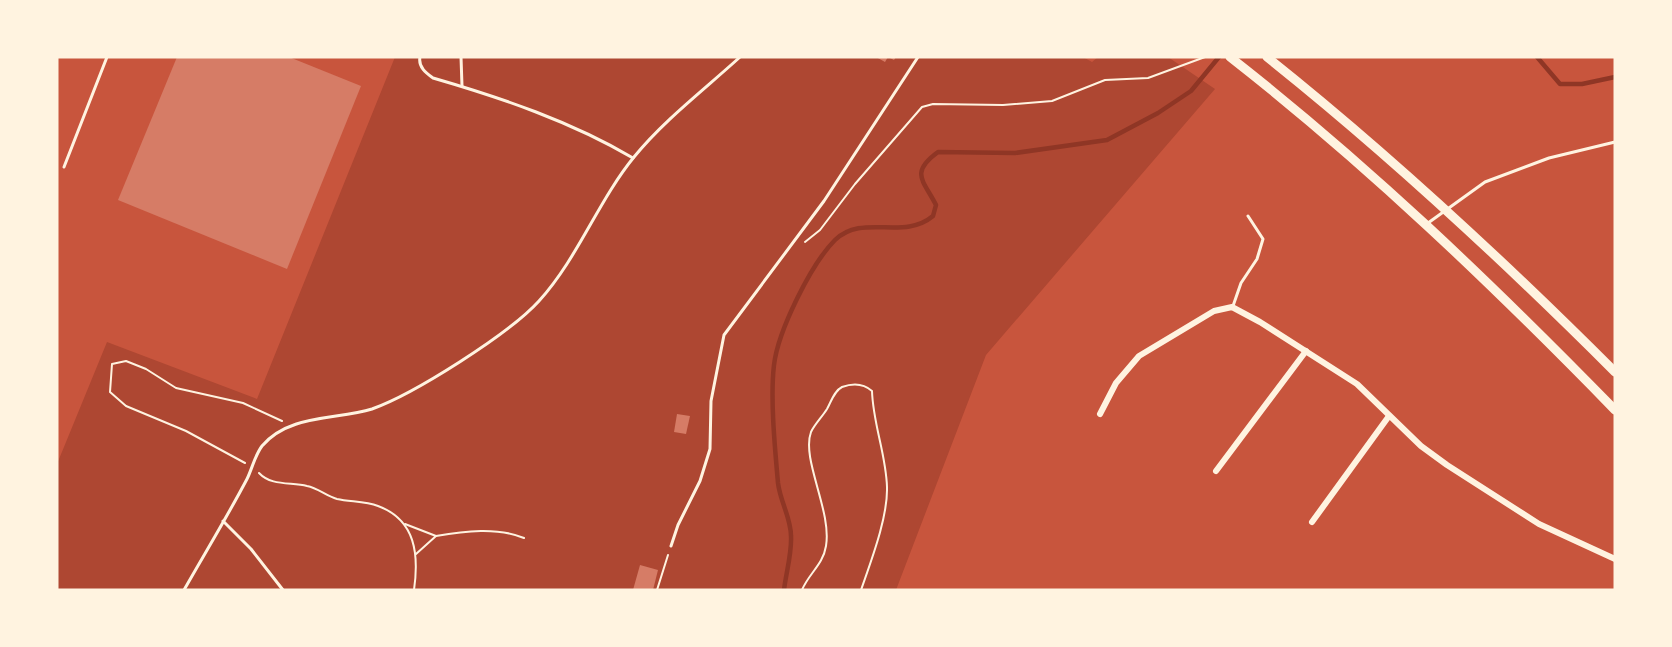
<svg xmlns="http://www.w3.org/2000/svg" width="1672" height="647" font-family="'PT Sans',sans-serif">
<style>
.green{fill:#ae4732}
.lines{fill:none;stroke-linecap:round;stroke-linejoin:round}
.stream{stroke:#8f3625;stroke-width:4.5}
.building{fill:#d67c66}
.path{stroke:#fff3e0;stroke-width:2}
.service{stroke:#fff3e0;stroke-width:3}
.minor{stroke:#fff3e0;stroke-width:6}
.primary{stroke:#fff3e0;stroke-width:9}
</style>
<rect width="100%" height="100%" fill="#c8553d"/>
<path class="green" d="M395 57H1083L1092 62 1098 57H1168L1215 89 986 355 896 590H57V464L107 342 257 399Z"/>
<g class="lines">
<g class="stream">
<path d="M1537 57 1560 84H1582L1615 77"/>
<path d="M784 590C786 573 792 553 791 536 791 518 780 501 778 483 775 449 770 398 774 365 778 331 811 264 835 240 863 213 903 241 933 216L936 205C924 181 909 173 938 152L1015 153 1107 140 1158 113 1191 91 1219 57"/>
</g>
</g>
<g class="building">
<path d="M177 57H289L361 86 287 269 118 200Z"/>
<path d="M876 57H896L894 60 888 57 885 62Z"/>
<path d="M677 414 690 416 686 434 674 432Z"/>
<path d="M640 565 658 570 653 590H633Z"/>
</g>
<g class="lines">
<g class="path">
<path d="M805 242 820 230 855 184 922 107 933 104 1003 105 1052 101 1105 80 1148 78 1205 57"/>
<path d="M245 463 186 431 126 406 110 392 112 364 126 361 146 369 176 388 243 403 282 421"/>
<path d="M259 473C271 486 291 482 307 486 318 488 326 496 337 499 350 502 365 501 378 506 416 520 419 555 414 590"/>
<path d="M405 524 436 536 416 554"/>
<path d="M436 536C464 531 498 527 524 538"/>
<path d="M657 590 668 555"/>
<path d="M802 590C809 573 823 565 826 546 832 511 801 459 811 432 814 425 822 417 827 409 831 402 834 391 842 387 853 383 863 383 872 391 873 424 886 454 887 487 888 517 871 561 861 590"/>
</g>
<g class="service">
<path d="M420 57C418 67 426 73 433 78 502 98 572 122 633 158"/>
<path d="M461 57 462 86"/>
<path d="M64 167 107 57"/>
<path d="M1428 223 1485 182 1549 158 1615 142"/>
<path d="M1233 306 1241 283 1257 259 1263 239 1248 216"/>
<path d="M223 521 251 549 283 590"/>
<path d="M671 546 678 525 700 481 710 449 711 401 724 335 824 201 918 57"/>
<path d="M184 590C205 553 227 517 247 479 252 469 255 455 262 446 289 414 336 420 372 409 414 394 509 334 539 301 578 258 598 201 634 157 664 120 705 89 740 57"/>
</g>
<g class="minor">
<path d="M1100 414 1116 383 1139 356 1214 311 1232 307 1260 322 1357 384 1421 446 1447 465 1539 524 1615 559"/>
<path d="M1216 471 1306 351"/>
<path d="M1312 522 1389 416"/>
</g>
<g class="primary">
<path d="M1230 57C1368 165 1493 285 1615 410"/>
<path d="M1267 57C1390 155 1504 261 1615 372"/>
</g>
</g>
<rect width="1672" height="647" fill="none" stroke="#fff3e0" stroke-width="117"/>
</svg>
